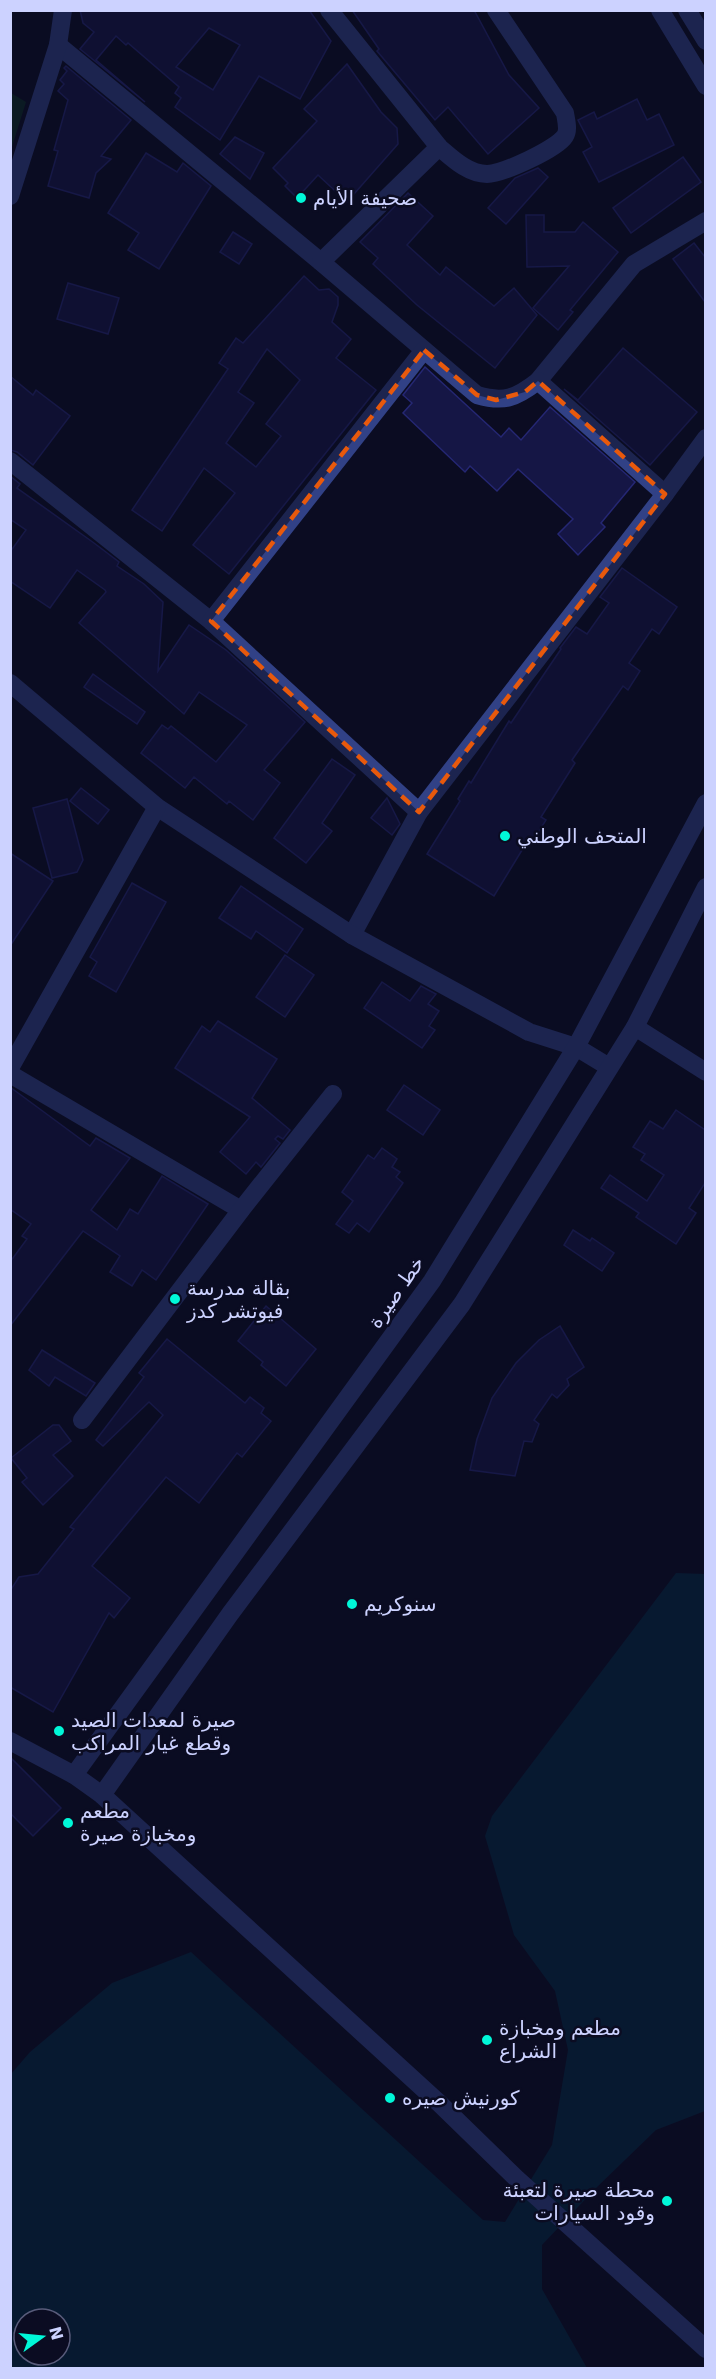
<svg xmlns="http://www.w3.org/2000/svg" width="716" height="2379" font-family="'DejaVu Sans',Cairo,sans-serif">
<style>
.green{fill:#0d2c24}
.water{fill:#042841;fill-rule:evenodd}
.building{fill:#151645;stroke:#252773;stroke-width:1.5;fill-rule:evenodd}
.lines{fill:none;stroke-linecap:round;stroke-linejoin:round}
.minor{stroke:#314186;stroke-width:18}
.marked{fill:none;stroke:#e8590c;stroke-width:4.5;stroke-dasharray:12 8;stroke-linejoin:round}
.poi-dot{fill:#00f7d8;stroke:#0b0c22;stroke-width:2}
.labels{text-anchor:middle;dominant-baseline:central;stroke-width:5;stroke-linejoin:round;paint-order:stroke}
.poi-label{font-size:20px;fill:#ccd2ff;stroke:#0b0c22;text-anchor:start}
.street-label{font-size:20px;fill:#ccd2ff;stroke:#0b0c22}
</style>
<rect width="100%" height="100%" fill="#0b0c22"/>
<path class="green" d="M11 93 26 102 11 150Z"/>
<path class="water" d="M676 1573 705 1574V2111L656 2130 596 2188 542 2245V2289L587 2368H11V2074L30 2052 112 1983 191 1952 483 2220 505 2222 552 2145 568 2050 555 1991 514 1935 485 1836 492 1816ZM24 2319H60V2355H24Z"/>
<g class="building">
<path d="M80 10H309L331 41 300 99 259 76 220 140 175 107 181 98 175 93 179 87 128 43 126 45 116 36 96 60 145 102 80 49 94 32 83 23ZM209 28 240 45 213 90 176 67Z"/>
<path d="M352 10H474L509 75 539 108 488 154 448 107 435 120 377 51 379 49Z"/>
<path d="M347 64 381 112 397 128 398 144 347 202 318 175 297 198 285 186 288 183 273 168 317 121 304 109Z"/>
<path d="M66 66 131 120 101 156 111 159 96 173 89 198 48 186 58 151 54 150 68 100 58 91 64 84 60 80 67 71 64 68Z"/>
<path d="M637 99 647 120 659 114 674 145 599 182 583 152 592 147 578 120 594 112 597 119Z"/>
<path d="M235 137 264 153 250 179 220 154Z"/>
<path d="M146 153 177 172 183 163 211 186 159 269 128 250 139 233 108 213Z"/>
<path d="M683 157 701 182 631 233 613 208Z"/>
<path d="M538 168 548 177 506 224 488 208 515 178Z"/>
<path d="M408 193 433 216 407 245 440 275 446 267 494 306 514 288 537 315 495 368 417 305 373 264 378 258 360 242Z"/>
<path d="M526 215H544V232H575L583 222 618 252 570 310 573 312 558 330 533 308 569 266 527 267Z"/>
<path d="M233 232 252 244 239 264 220 252Z"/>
<path d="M694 243 705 257V302L673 259Z"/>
<path d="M304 276 319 290 329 289 338 297V305L332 322 351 339 336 358 376 390 229 574 193 545 235 493 204 468 162 531 132 510 228 369 219 363 236 338 243 343ZM267 349 300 380 266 424 281 436 256 467 226 443 254 403 238 392Z"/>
<path d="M68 283 119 298 108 334 57 319Z"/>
<path d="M623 348 697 412 650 465 564 389 578 400Z"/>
<path d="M425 367 501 437 509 428 521 440 550 407 635 482 601 523 605 527 578 555 558 534 573 519 518 469 497 491 470 466 465 472 403 413 412 403 403 395Z"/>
<path d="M10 376 33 395 36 390 70 416 33 465 17 452 10 450Z"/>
<path d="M10 476 20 484 17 488 94 543 119 562 117 566 144 584 163 602 158 671 189 625 226 650 305 722 264 770 280 783 253 820 229 801 227 804 194 777 185 788 141 753 162 725 168 729 171 726 216 762 247 725 199 692 184 714 79 623 106 592 105 590 77 570 50 608 10 581V552L26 530 10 519Z"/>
<path d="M622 568 677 607 659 634 652 629 629 663 640 671 628 690 623 686 572 760 575 763 541 817 546 820 534 839 530 837 494 896 427 854 460 801 458 799 469 781 471 783 509 721 511 723 561 649 560 648 576 627 587 634 609 603 600 597Z"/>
<path d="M93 674 145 712 137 724 84 687Z"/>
<path d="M332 759 355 775 322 823 332 831 306 863 274 838Z"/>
<path d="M81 788 109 810 98 824 70 801Z"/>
<path d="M387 798 400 824 392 835 371 818Z"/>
<path d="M67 799 83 860 77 872 52 878 33 808Z"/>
<path d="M10 853 53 881 10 946Z"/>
<path d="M132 883 166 902 116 992 89 976 97 962 90 957Z"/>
<path d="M241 886 303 929 287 953 256 931 251 939 219 918Z"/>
<path d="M285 955 314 975 285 1017 256 997Z"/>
<path d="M382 982 410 1001 421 986 436 994 428 1004 439 1011 429 1026 435 1030 422 1048 364 1008Z"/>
<path d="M218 1021 277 1059 252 1098 290 1130 283 1139 278 1136 275 1139 280 1143 261 1167 256 1162 246 1174 220 1152 250 1117 175 1068 202 1026 210 1032Z"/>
<path d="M404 1085 440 1110 423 1135 387 1110Z"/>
<path d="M10 1087 90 1146 96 1138 130 1158 91 1210 117 1230 130 1209 138 1214 162 1176 208 1204 156 1280 142 1270 132 1286 110 1272 120 1256 83 1231 10 1326V1262L27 1239 22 1236 31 1224 10 1209Z"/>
<path d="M676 1110 705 1130V1183L689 1208 696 1213 676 1244 636 1217 639 1213 601 1188 610 1175 647 1201 664 1175 641 1160 645 1154 633 1147 650 1121 663 1129Z"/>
<path d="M382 1148 397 1159 392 1167 400 1172 396 1177 403 1183 369 1232 357 1223 349 1233 336 1224 353 1201 342 1192 368 1155 374 1159Z"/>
<path d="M573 1230 590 1241 592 1238 614 1253 602 1271 564 1245Z"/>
<path d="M266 1306 316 1349 286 1386 261 1365 263 1362 238 1341Z"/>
<path d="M560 1326 584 1367 567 1379 569 1385 557 1398 552 1394 534 1420 539 1424 532 1442 524 1441 515 1476 470 1470 477 1439 492 1398 516 1363 539 1340Z"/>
<path d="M167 1339 245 1403 250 1397 264 1408 261 1413 271 1421 242 1457 237 1453 199 1503 166 1477 92 1566 130 1598 114 1618 109 1613 53 1712 10 1687V1591L19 1577 38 1574 74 1529 70 1527 163 1415 149 1402 103 1446 96 1440 144 1377 139 1373Z"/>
<path d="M42 1350 95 1383 86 1396 55 1377 49 1386 29 1370Z"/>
<path d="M53 1425H59L71 1441 53 1455 73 1476 43 1505 22 1482 27 1478 11 1458Z"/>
<path d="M10 1757 61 1808 33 1836 10 1813Z"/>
</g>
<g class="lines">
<g class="minor">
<path d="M329 10 439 147C452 158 468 174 487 174 502 174 557 149 565 136 569 130 566 120 565 113L496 10"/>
<path d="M660 10 706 86"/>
<path d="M687 10 706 41"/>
<path d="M58 45 321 262 477 395C504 403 516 398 538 381L634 264 706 221"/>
<path d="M10 196 58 45 63 10"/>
<path d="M321 262 439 147"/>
<path d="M538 381 665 494"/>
<path d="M10 461 211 621 419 812 352 935"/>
<path d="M211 621 424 350"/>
<path d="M10 683 157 807 352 935 529 1032 576 1047 609 1067"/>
<path d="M419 812 665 494 706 438"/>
<path d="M635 1027 706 1072"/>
<path d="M10 1068 157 807"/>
<path d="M10 1074 241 1210"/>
<path d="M82 1420 241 1210 333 1094"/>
<path d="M10 1741 74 1775 102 1795 439 2103 517 2179 706 2349"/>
<path d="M74 1775 432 1281 576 1047 706 803"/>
<path d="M102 1795 230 1614 462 1304 635 1027 706 887"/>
</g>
</g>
<path d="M0 0H716V2379H0ZM424 350 477 395 496 400 525 392 538 381 665 494 419 812 211 621Z" fill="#0b0c22" fill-opacity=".55" fill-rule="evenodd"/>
<path class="marked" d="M424 350 477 395 496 400 525 392 538 381 665 494 419 812 211 621Z"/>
<g class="poi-dot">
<circle cx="301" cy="198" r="6"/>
<circle cx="505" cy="836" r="6"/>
<circle cx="175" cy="1299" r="6"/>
<circle cx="352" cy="1604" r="6"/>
<circle cx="59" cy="1731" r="6"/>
<circle cx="68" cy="1823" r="6"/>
<circle cx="487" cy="2040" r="6"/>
<circle cx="390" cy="2098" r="6"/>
<circle cx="667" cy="2201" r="6"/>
</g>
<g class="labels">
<g class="poi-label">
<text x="313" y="198">صحيفة الأيام</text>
<text x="517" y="836">المتحف الوطني</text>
<text x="187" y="1288">بقالة مدرسة<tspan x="187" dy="23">فيوتشر كدز</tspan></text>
<text x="364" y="1604">سنوكريم</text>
<text x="71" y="1720">صيرة لمعدات الصيد<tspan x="71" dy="23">وقطع غيار المراكب</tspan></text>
<text x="80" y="1811">مطعم<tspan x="80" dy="23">ومخبازة صيرة</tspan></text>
<text x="499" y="2028">مطعم ومخبازة<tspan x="499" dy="23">الشراع</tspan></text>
<text x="402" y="2098">كورنيش صيره</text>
<text x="655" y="2190" text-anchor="end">محطة صيرة لتعبئة<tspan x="655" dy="23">وقود السيارات</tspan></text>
</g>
<g class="street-label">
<text transform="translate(396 1292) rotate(-55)">خط صيرة</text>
</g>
</g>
<rect width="716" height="2379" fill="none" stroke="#ccd2ff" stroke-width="24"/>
<g transform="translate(42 2337) rotate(75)"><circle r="28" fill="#0b0c22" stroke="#585b7a" stroke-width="1.5"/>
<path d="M0-4.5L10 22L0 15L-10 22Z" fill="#00f7d8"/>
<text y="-9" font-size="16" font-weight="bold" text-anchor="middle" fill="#ccd2ff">N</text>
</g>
</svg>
